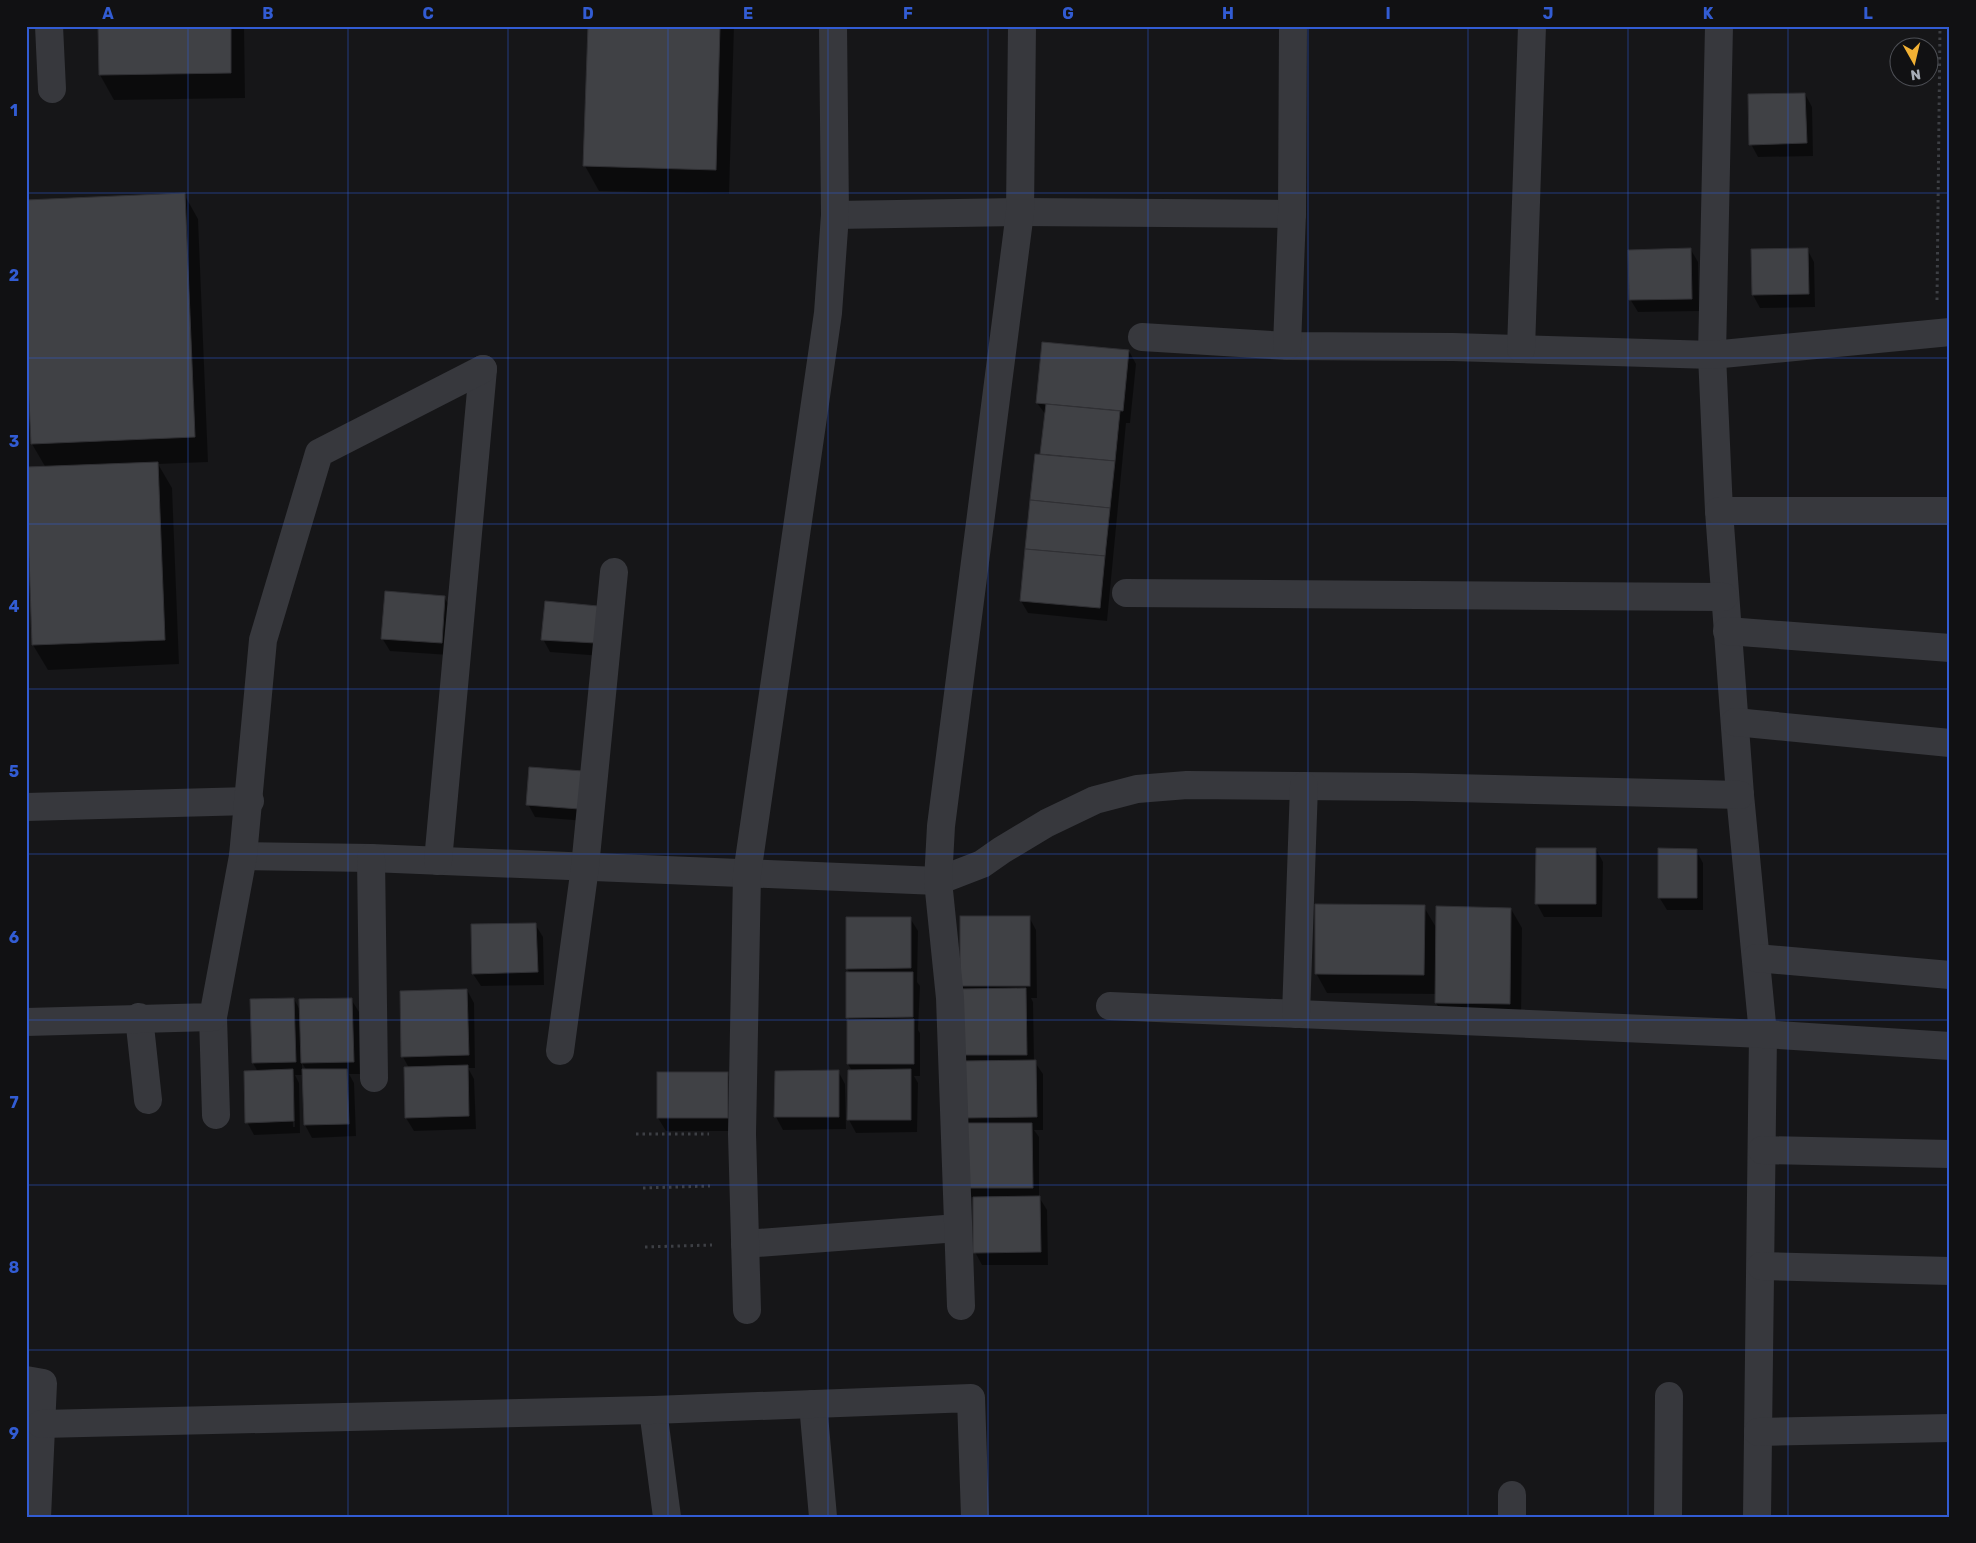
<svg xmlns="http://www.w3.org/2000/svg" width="1976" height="1543" font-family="Rubik,sans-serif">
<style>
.shadow{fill:#0007;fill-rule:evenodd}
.building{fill:#404145;stroke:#303034}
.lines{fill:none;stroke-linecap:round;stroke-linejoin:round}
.path{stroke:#3d3f44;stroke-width:3;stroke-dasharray:2.5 4;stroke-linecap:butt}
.minor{stroke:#37383d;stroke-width:28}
.grid{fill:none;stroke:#325cd3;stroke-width:1;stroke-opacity:0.55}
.neatline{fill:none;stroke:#325cd3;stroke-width:2}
.grid-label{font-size:16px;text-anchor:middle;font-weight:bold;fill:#325cd3}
</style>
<rect width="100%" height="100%" fill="#161618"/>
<g class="shadow">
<path d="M99 26H244L245 98 114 100 100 75Z"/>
<path d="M589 26H734L729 194 599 191 585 166Z"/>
<path d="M1805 94 1812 107 1813 156 1758 157 1751 144Z"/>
<path d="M184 194 198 219 208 462 158 464 172 488 179 664 48 670 33 645 26 468H46L32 444Z"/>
<path d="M1807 249 1814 262 1815 307 1760 308 1753 295 1752 250Z"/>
<path d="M1691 250 1698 262 1699 311 1638 312 1630 299Z"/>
<path d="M1129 351 1136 364 1130 423H1126L1107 621 1028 613 1021 601 1046 415 1037 403Z"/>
<path d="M444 597 452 610 449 655 390 651 382 638Z"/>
<path d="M598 607 602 656 550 652 543 639Z"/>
<path d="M582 772 586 821 535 817 528 804Z"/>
<path d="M1596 849 1603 862 1602 917H1544L1537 904Z"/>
<path d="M1696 850 1703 863V910H1667L1659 897Z"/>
<path d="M1424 907 1437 929 1511 909 1522 928 1521 1022H1447L1436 1003V994L1327 993 1316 973Z"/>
<path d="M1029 917 1036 930 1037 998H1031L1033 1002 1034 1061 1043 1074V1130H1034L1039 1137V1197L1047 1210 1048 1265H982L975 1252 974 1201 966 1188 964 990 962 986Z"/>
<path d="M910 918 918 931 917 982 920 986 918 1030 920 1033V1076H914L918 1083 917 1132 856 1133 849 1120 852 1071 848 1064 850 974 847 968Z"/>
<path d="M535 924 543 937 544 985 481 986 473 974Z"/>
<path d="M467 990 474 1003 475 1068H468L474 1079 476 1129 414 1131 406 1118 405 1068H409L403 1057 401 992Z"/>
<path d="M294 999 301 1012 351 999 359 1012 360 1074H349L354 1083 356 1136 312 1138 305 1125 303 1075H295L299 1083 300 1133 254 1135 247 1122 258 1072 253 1063 251 1000ZM302 1063 307 1071H302ZM292 1082H294L295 1127H293Z"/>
<path d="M838 1071 845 1084 846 1129 783 1130 776 1117V1072Z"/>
<path d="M727 1073 734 1086 735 1131H666L658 1118V1074Z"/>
</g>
<g class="building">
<path d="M98 26H231V73L99 75Z"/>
<path d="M588 26H720L716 170 583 166Z"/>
<path d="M1805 93 1807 143 1749 145 1748 94Z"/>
<path d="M185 193 195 437 31 444 26 333V200Z"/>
<path d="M1691 248 1692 299 1629 300 1628 250Z"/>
<path d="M1808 248 1809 294 1752 295 1751 249Z"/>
<path d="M1042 342 1129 350 1123 411 1036 403Z"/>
<path d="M1046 404 1120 411 1115 461 1040 454Z"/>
<path d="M1035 454 1115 461 1110 508 1030 500Z"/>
<path d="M158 462 165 640 32 645 26 467Z"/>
<path d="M1030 500 1110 508 1105 556 1025 549Z"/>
<path d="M1025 549 1105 556 1100 608 1020 601Z"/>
<path d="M385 591 445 596 442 643 381 639Z"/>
<path d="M545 601 598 606 596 643 541 640Z"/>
<path d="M529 767 583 771 579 809 526 805Z"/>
<path d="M1536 848H1596V904H1535Z"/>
<path d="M1658 848 1697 849V898H1658Z"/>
<path d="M1315 904 1425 905 1424 975 1315 974Z"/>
<path d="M1436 906 1511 908 1510 1004 1435 1003Z"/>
<rect x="960" y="916" width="70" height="70"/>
<path d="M846 917H911V968L846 969Z"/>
<path d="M536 923 538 972 472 974 471 924Z"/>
<path d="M846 972H913V1017L846 1018Z"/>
<path d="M1026 988 1027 1055H960L959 989Z"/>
<path d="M467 989 469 1055 401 1057 400 991Z"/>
<path d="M294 998 296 1062 252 1063 250 999Z"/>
<path d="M352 998 354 1062 301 1063 299 999Z"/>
<path d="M914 1019V1064H847V1020Z"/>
<path d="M1036 1060 1037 1117 962 1118V1061Z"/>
<path d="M468 1065 469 1116 405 1118 404 1067Z"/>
<path d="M293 1069 294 1121 245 1123 244 1071Z"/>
<path d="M302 1069H347L349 1124 304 1125Z"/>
<path d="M911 1069V1120H847L848 1070Z"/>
<path d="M839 1070V1117H774L775 1071Z"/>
<rect x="657" y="1072" width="71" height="46"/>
<path d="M964 1123H1032L1033 1188H965Z"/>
<path d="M1040 1196 1041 1252 973 1253V1197Z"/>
</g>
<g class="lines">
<g class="path">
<path d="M1937 300 1940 26"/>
<path d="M636 1134H709"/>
<path d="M643 1188 710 1186"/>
<path d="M645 1247 712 1245"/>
</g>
<g class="minor">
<path d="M49 26 52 89"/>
<path d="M1719 26 1712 355 1719 511 1740 795 1763 1034 1757 1517"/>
<path d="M835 215 1020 212 1292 214"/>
<path d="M1142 337 1287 346 1453 347 1712 355 1950 332"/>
<path d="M1287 346 1292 214 1293 26"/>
<path d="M1521 349 1532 26"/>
<path d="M1719 511H1950"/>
<path d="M1126 593 1724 597"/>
<path d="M1727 631 1950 648"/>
<path d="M1735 722 1950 743"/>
<path d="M26 807 250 801"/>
<path d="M243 856 371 858 938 881 982 864 1002 850 1047 823 1095 800 1137 789 1187 785 1412 787 1740 795"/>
<path d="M371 858 374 1078"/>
<path d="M438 861 483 369"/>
<path d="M1756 958 1950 975"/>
<path d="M1110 1006 1763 1034 1950 1046"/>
<path d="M1296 1014 1304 786"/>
<path d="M139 1017 148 1100"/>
<path d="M213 1017 216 1115"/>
<path d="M26 1022 213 1017 243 856 263 640 319 453 483 369"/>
<path d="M560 1051 585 867 614 572"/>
<path d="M1762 1150 1950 1154"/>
<path d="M745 1244 958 1228"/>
<path d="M1761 1266 1950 1271"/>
<path d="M961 1306 950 998 938 881 941 826 1020 212 1022 26"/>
<path d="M747 1310 742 1134 747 874 828 313 835 215 833 26"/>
<path d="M26 1380 43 1383 37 1517"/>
<path d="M813 1404 823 1517"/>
<path d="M653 1410 667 1517"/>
<path d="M41 1424 653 1410 971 1398 975 1517"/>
<path d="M1758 1432 1950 1428"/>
<path d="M1512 1495V1517"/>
<path d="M1668 1517 1669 1396"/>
</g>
</g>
<path class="grid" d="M188 26V1517M348 26V1517M508 26V1517M668 26V1517M828 26V1517M988 26V1517M1148 26V1517M1308 26V1517M1468 26V1517M1628 26V1517M1788 26V1517M26 193H1950M26 358H1950M26 524H1950M26 689H1950M26 854H1950M26 1020H1950M26 1185H1950M26 1350H1950"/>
<rect width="1976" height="1543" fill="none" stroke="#111113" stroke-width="55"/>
<g transform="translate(1914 62) rotate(172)"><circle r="24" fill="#111113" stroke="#4d4f55"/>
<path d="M0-4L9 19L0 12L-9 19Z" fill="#f2b134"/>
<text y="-8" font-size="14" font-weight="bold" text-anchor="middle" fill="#a8adb8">N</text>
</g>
<rect x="28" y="28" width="1920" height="1488" class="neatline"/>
<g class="grid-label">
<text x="108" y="19">A</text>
<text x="268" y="19">B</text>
<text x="428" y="19">C</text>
<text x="588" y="19">D</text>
<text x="748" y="19">E</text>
<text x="908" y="19">F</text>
<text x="1068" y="19">G</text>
<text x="1228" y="19">H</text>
<text x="1388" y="19">I</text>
<text x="1548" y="19">J</text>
<text x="1708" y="19">K</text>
<text x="1868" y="19">L</text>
<text x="14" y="116">1</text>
<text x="14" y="281">2</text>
<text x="14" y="447">3</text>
<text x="14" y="612">4</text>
<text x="14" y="777">5</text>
<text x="14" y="943">6</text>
<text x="14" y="1108">7</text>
<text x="14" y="1273">8</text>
<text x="14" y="1439">9</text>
</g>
</svg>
